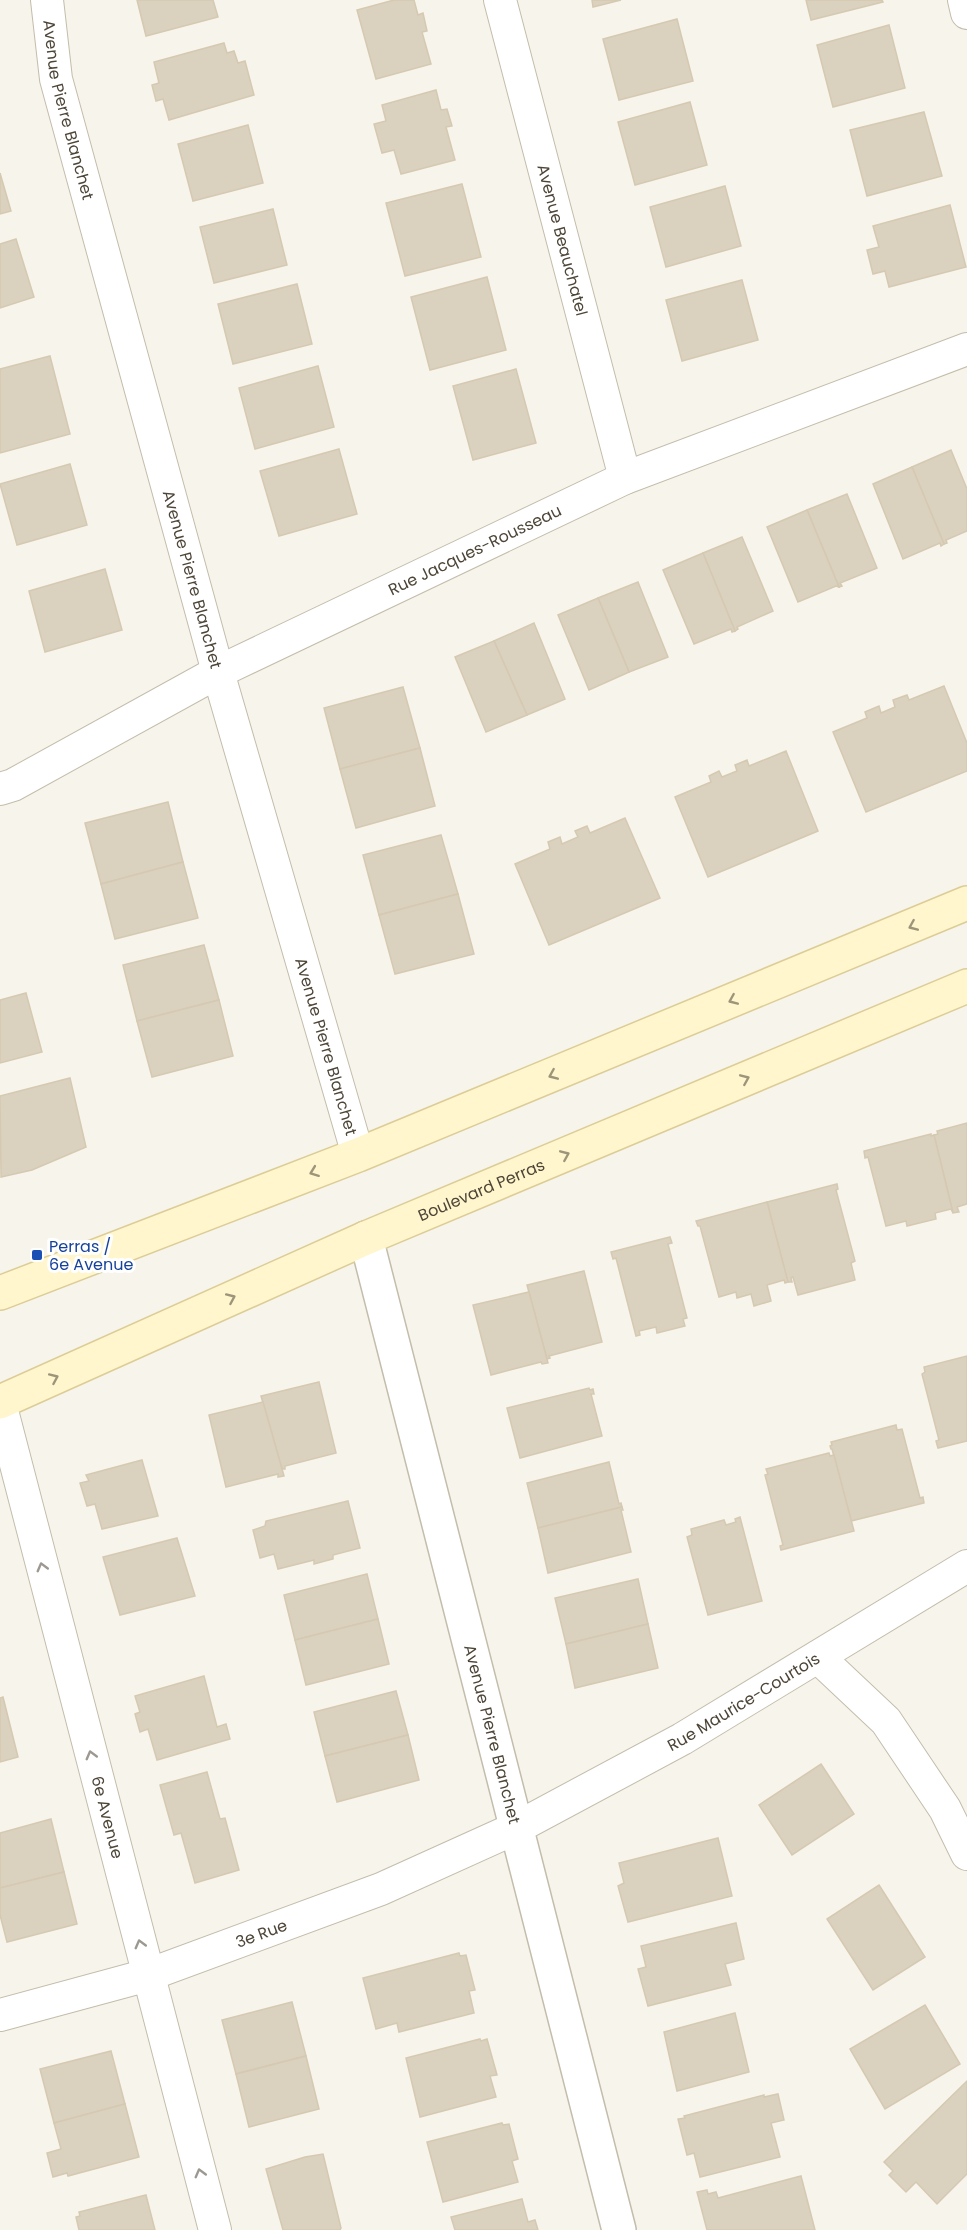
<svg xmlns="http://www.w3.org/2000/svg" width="967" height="2230" font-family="Poppins,sans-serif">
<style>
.building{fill:#dad1bf;stroke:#d6c9b1;stroke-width:1.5}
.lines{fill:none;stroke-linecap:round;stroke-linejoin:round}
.minor-casing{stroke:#c4bdac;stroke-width:34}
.tertiary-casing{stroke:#c4bdac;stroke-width:36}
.secondary-casing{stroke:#dccd96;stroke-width:36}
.minor{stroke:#fff;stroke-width:32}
.tertiary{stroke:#fff;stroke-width:33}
.secondary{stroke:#fff6cd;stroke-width:33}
.oneway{stroke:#9d957a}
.oneway2{stroke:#9d9991}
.transit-dot{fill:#1a4fb4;stroke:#fff;stroke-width:2}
.labels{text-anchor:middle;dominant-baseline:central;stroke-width:6;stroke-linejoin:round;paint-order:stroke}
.street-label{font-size:16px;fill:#4d4537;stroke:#fff}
.transit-label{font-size:16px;fill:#164399;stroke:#fff;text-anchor:start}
</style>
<rect width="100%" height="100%" fill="#f7f4eb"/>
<g class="building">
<path d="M137 0H213L218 17 146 36Z"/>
<path d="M394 0H414L418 15 423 13 427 31 422 32 431 64 376 79 357 10Z"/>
<path d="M592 0H621L593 7Z"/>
<path d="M806 0H882L883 2 811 20Z"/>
<path d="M677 19 693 81 619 100 603 39Z"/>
<path d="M889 25 905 88 833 107 817 45Z"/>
<path d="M224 43 227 53 234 51 238 63 245 61 254 95 169 120 163 99 156 101 152 85 159 83 154 62Z"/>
<path d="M436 90 441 110 447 109 452 126 446 127 455 160 401 174 394 150 382 153 374 124 386 121 382 105Z"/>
<path d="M690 102 707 165 635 185 618 122Z"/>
<path d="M924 112 942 176 867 196 850 130Z"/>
<path d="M248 125 263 183 193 201 178 144Z"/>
<path d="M0 173 11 211 0 214Z"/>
<path d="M462 184 481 257 405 276 386 203Z"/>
<path d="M725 186 741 246 666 267 650 207Z"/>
<path d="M950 205 966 267 889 287 885 271 873 274 867 250 879 247 873 226Z"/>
<path d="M273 209 287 265 214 283 200 227Z"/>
<path d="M16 239 34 297 0 308V244Z"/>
<path d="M487 277 506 350 430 370 411 297Z"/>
<path d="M742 280 758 340 682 361 666 300Z"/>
<path d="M297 284 312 344 233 364 218 304Z"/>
<path d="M50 356 70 434 0 453V369Z"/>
<path d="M318 366 334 427 255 449 239 388Z"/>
<path d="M516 369 536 443 473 460 453 386Z"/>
<path d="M339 449 357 514 279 536 260 471Z"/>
<path d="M951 450 967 489V531L946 540 947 543 944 544 912 467Z"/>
<path d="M70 464 87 525 17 545 0 484Z"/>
<path d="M912 467 944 544 941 546 940 543 903 559 873 484Z"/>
<path d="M847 494 877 568 840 583 842 586 839 587 807 510Z"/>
<path d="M807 510 839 587 836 586 798 602 767 527Z"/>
<path d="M742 537 773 611 737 627 738 629 735 631 703 553Z"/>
<path d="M703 553 735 631 732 632 731 629 694 644 663 570Z"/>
<path d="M105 569 122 630 45 652 29 591Z"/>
<path d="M638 582 668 657 629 672 598 598Z"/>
<path d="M598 598 629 672 589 690 558 615Z"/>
<path d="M534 623 565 699 527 715 494 641Z"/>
<path d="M494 641 527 715 486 732 455 657Z"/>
<path d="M944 686 967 743V771L866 812 833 732 867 718 865 712 879 706 881 713 895 707 893 700 907 695 909 700Z"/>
<path d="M403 687 420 748 340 769 324 708Z"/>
<path d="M420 748 435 806 356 828 340 769Z"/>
<path d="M786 751 818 831 708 877 675 797 711 782 709 776 719 771 722 777 737 771 735 765 747 760 749 766Z"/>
<path d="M168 802 183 862 101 884 85 823Z"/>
<path d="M625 818 660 898 549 945 515 864 550 849 548 842 560 837 562 844 578 837 575 831 587 826 590 833Z"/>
<path d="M441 835 458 894 379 915 363 855Z"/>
<path d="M183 862 198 918 115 939 101 884Z"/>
<path d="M458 894 474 954 395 974 379 915Z"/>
<path d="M204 945 219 1000 137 1021 123 965Z"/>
<path d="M26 993 42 1052 0 1063V1000Z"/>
<path d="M219 1000 233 1056 152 1077 137 1021Z"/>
<path d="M70 1078 86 1147 32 1170 1 1177 0 1096Z"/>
<path d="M967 1123V1204L957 1207 959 1212 953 1213 934 1135 938 1134 937 1131Z"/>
<path d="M931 1134V1136L934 1135 953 1213 951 1209 935 1213 936 1219 907 1226 906 1221 886 1226 868 1157 865 1158 864 1151Z"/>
<path d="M837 1184 838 1189 836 1190 855 1261 851 1263 855 1280 798 1295 793 1277 791 1278 792 1282H788L787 1279 767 1202Z"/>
<path d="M767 1202 788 1282 785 1283 784 1280 767 1285 771 1301 754 1306 751 1294 737 1298 736 1292 719 1297 700 1226H698L696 1221Z"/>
<path d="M670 1237 672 1243 668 1244 687 1318 683 1319 685 1326 657 1333 656 1327 639 1331 640 1335 636 1336 616 1258 613 1259 611 1252Z"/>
<path d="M584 1271 602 1342 549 1356 550 1358 547 1359 527 1285Z"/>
<path d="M529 1292 548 1363 542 1364 541 1362 491 1375 473 1305Z"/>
<path d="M967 1356V1441L938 1448 936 1441 939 1440 922 1374 925 1372 924 1367Z"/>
<path d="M319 1382 336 1453 285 1466V1469H282L261 1396Z"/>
<path d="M589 1388 590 1390 593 1389 594 1394H591L602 1436 520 1458 507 1408Z"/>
<path d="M263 1402 284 1476 278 1477V1474L226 1487 209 1415Z"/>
<path d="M896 1425 897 1430 902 1429 920 1498 923 1497 924 1503 851 1521 832 1449H831L830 1446 832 1445 831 1442Z"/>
<path d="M829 1453 830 1456 834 1455 854 1531 781 1550 780 1546 783 1545 765 1475 768 1474 766 1469Z"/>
<path d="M142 1460 158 1516 102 1529 95 1504 87 1506 80 1483 89 1481 86 1475Z"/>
<path d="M609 1462 619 1504 621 1503 622 1507 538 1528 527 1483Z"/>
<path d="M348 1501 360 1548 333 1555V1559L314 1564V1560L278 1569 274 1554 260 1558 253 1530 265 1526 266 1521Z"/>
<path d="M622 1507 623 1510H621L631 1552 548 1573 538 1528Z"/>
<path d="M740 1517 762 1601 708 1615 687 1537 692 1535 691 1529 724 1520 726 1525 736 1522 735 1519Z"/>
<path d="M177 1538 195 1596 120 1615 103 1557Z"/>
<path d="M367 1574 378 1619 295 1640 284 1595Z"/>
<path d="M638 1579 648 1624 566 1644 555 1598Z"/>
<path d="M378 1619 389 1664 306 1685 295 1640Z"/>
<path d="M648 1624 658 1668 575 1688 566 1644Z"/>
<path d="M204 1676 217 1727 226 1724 230 1739 157 1760 148 1729 140 1732 135 1714 140 1712 135 1696Z"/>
<path d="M396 1691 408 1735 325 1756 314 1712Z"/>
<path d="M3 1697 18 1757 0 1762V1698Z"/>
<path d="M408 1735 419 1780 337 1802 325 1756Z"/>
<path d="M821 1764 854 1814 792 1855 759 1805Z"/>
<path d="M207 1772 220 1819 225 1818 239 1870 195 1883 181 1833 174 1835 160 1785Z"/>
<path d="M51 1819 64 1872 0 1888V1833Z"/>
<path d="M718 1838 732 1896 628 1922 618 1886 624 1883 619 1863Z"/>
<path d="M64 1872 77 1924 7 1942 0 1915V1888Z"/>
<path d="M879 1885 925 1957 873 1990 827 1919Z"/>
<path d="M736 1923 744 1959 725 1964 731 1985 648 2006 638 1969 646 1967 641 1946Z"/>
<path d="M459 1953 460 1956 466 1955 475 1990 469 1991 474 2013 399 2032 397 2023 376 2029 363 1978Z"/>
<path d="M292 2002 306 2056 236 2074 222 2020Z"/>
<path d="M925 2005 960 2064 885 2109 850 2049Z"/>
<path d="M735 2013 749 2072 677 2091 664 2032Z"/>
<path d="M480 2039 481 2041 487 2039 497 2075 490 2076 496 2097 420 2117 406 2058Z"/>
<path d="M111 2051 125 2104 54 2123 40 2069Z"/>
<path d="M306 2056 319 2109 249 2127 236 2074Z"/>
<path d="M967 2081V2174L937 2204 916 2182 906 2192 889 2175 893 2171 884 2162Z"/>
<path d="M778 2094 784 2120 771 2123 780 2157 700 2177 694 2153 687 2155 678 2119 685 2118 684 2116 764 2095V2097Z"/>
<path d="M125 2104 139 2157 68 2176 67 2173 53 2177 47 2153 61 2149 54 2123Z"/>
<path d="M502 2123 503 2125 509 2124 518 2159 512 2161 518 2182 443 2202 427 2142Z"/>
<path d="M323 2154 341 2228 340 2230H283L266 2169 305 2157Z"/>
<path d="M801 2176 815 2230H707L697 2192 707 2190 708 2194 716 2192 718 2198Z"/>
<path d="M146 2195 155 2230H79L76 2217 80 2216 79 2212Z"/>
<path d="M522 2199 528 2222 535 2220 538 2230H455L451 2217Z"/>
</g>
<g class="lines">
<g class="minor-casing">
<g id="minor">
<path id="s1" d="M47 0 56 79 218 672 358 1155"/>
<path id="s2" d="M500 0 625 478"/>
<path d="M964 0 967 13"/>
<path id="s3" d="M0 789 13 785 218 672 625 478 967 349"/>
<path id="s4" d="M0 1403 215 2230"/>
<path d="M818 1657 886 1721 945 1809 967 1854"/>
<path id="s5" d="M0 2015 148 1975 381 1889 516 1828 682 1739 967 1566"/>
</g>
</g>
<g class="tertiary-casing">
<g id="tertiary">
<path id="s6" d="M366 1238 619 2230"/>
</g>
</g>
<g class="secondary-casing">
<g id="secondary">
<path d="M0 1293 358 1155 967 903"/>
<path id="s7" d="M0 1402 366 1238 967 986"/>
</g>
</g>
<use href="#minor" class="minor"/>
<use href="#tertiary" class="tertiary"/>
<use href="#secondary" class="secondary"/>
</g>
<defs><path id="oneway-chevron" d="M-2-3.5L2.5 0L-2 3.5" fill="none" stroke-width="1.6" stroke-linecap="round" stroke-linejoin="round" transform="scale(1.5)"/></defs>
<g class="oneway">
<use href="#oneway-chevron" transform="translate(913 926) rotate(157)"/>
<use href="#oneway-chevron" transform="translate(733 1000) rotate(157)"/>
<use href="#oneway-chevron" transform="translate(553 1075) rotate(157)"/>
<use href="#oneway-chevron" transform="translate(745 1079) rotate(-23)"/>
<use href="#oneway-chevron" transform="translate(565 1155) rotate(-23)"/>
<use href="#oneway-chevron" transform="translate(314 1172) rotate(159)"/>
<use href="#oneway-chevron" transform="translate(231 1298) rotate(-24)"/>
<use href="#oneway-chevron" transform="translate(54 1378) rotate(-24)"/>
</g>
<g class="oneway2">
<use href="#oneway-chevron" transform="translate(42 1567) rotate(-105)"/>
<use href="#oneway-chevron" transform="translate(91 1755) rotate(-105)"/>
<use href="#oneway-chevron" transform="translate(140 1944) rotate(-105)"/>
<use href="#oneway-chevron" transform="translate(200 2173) rotate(-105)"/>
</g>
<rect class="transit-dot" x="31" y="1249" width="12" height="12" rx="3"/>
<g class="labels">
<g class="street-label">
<text stroke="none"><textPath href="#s1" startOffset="112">Avenue Pierre Blanchet</textPath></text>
<text stroke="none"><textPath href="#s2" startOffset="248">Avenue Beauchatel</textPath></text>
<text stroke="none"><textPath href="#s3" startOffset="532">Rue Jacques-Rousseau</textPath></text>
<text stroke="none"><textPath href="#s1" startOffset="598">Avenue Pierre Blanchet</textPath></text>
<text stroke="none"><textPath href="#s1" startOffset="1084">Avenue Pierre Blanchet</textPath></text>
<text stroke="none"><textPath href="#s7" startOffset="526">Boulevard Perras</textPath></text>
<text stroke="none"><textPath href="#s5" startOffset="810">Rue Maurice-Courtois</textPath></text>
<text stroke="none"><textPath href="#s6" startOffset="512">Avenue Pierre Blanchet</textPath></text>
<text stroke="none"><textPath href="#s4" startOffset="428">6e Avenue</textPath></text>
<text stroke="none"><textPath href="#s5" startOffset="274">3e Rue</textPath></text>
</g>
<g class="transit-label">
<text x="49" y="1246">Perras /<tspan x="49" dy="18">6e Avenue</tspan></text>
</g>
</g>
</svg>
